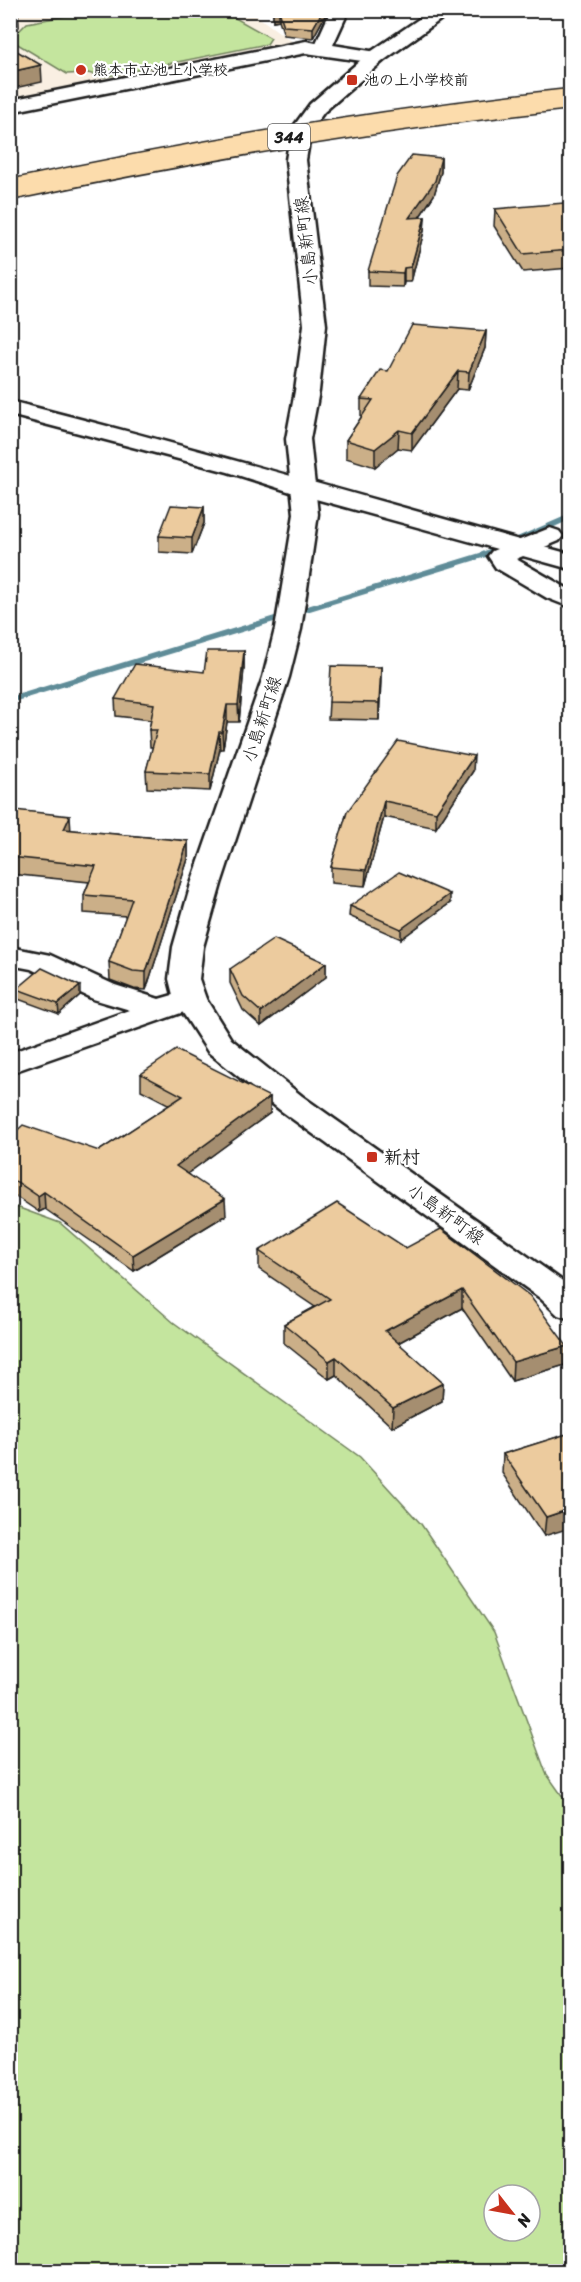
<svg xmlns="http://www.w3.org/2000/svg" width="581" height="2282" font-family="Sriracha,'Klee One',sans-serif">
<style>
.built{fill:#f9efe2}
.green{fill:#c4e59e;stroke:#70805d;stroke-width:1.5;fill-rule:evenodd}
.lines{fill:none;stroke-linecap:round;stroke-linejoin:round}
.stream{fill:#5f8c98;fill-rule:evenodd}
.minor-casing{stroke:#1c1c1c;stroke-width:5}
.tertiary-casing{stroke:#1c1c1c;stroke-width:5}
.secondary-casing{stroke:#1c1c1c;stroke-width:5}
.minor{fill:#fff;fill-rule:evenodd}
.tertiary{fill:#fff;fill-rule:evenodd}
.secondary{fill:#fff;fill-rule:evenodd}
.motorway-bridge-casing{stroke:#1c1c1c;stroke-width:23;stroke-linecap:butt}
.motorway-bridge{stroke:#fcdcac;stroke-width:20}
.wall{fill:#cbaf88;stroke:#1c1c1c;stroke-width:1.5}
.shaded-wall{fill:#a58e6f;stroke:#1c1c1c;stroke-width:1.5}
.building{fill:#eccb9e;stroke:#1c1c1c;stroke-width:1.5}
.poi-dot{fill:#c8321e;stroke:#fff;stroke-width:2}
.labels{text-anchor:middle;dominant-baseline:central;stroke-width:4.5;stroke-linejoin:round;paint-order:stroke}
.far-poi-label{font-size:15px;font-weight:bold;fill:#1c1c1c;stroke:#fff;text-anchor:start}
.shield{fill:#fff;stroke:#606060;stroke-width:1.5}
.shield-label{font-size:16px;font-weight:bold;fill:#1c1c1c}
.street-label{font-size:18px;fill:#1c1c1c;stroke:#fff}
.poi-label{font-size:18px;font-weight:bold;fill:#1c1c1c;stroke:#fff;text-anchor:start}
</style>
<rect width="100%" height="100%" fill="#fff"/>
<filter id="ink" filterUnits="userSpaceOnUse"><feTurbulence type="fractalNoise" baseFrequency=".0167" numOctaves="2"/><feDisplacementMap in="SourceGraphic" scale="12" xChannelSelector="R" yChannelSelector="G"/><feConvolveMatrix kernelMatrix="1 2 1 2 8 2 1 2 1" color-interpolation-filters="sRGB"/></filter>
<g filter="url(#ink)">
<path class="built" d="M11 11H250L294 43 11 98Z"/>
<g class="green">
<path d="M221 10 271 38 267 44 103 77 88 73 67 74 11 40V32L20 30 27 23 93 11Z"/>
<path d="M11 1205 60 1223 173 1322 360 1457 421 1524 494 1632 546 1773 570 1807V2271H11ZM494 2195H530V2231H494Z"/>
</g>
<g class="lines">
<path class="stream" d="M570 514V520L486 557 10 703V697L480 553Z"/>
<g class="minor-casing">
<g id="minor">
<path d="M331 10H349L333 45 383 53 385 57 383 61 376 63 306 53 10 112V100L306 41 316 43Z"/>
<path d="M550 528 559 531 563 536 559 541 516 559 570 590V607L547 598 496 568 488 556 492 551Z"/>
<path d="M10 947 50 955 115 985 159 999 190 990 201 992 206 999 201 1006 10 1073V1053L130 1010 93 999 31 969 10 965Z"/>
</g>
</g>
<g class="tertiary-casing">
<path id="tertiary" d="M10 401C198 448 384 503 570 554V569L294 493 228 472 10 415Z"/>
</g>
<g class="secondary-casing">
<path id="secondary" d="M432 10H454L383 61 324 112 311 130 306 160 326 325 319 391 310 439 318 514 301 629 289 677 221 884 203 947 199 979 206 999 231 1039 302 1096 564 1282 570 1288V1319L558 1315 540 1298 280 1110 208 1052 174 999 169 979 173 947 191 884 263 677 275 629 294 514 286 439 295 391 304 325 286 160 291 130 310 104 369 53Z"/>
</g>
<use href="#minor" class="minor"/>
<use href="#tertiary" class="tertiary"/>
<use href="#secondary" class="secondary"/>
<g class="motorway-bridge-casing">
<path id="motorway-bridge" d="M10 190C195 151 381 119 570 99"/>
</g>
<use href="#motorway-bridge" class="motorway-bridge"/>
</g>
<g class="wall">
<path d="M273 10H328L313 38 284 35 279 20 273 21Z"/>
<path d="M441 158V172L434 195 419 218 425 217 424 231 411 282H404L403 287 368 286V271Z"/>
<path d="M495 209 570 212V268L523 272 494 226Z"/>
<path d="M486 331 485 348 468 390 457 389 412 450 398 448 375 467 346 458V440L362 416H361V399L388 371Z"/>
<path d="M204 507V523L192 554 159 552V536Z"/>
<path d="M244 651V668L239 722H227L223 749H220L210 791 147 788 146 771 153 747H150L149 730 151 720 116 716 115 699 204 672Z"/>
<path d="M381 667 379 720 328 719 329 702Z"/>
<path d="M473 771 436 828 384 817 365 886 331 883V867L347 812Z"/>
<path d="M10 817 71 830 188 841V859L146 990 134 989 110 980 109 962 126 916 84 913V895L89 882 10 874Z"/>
<path d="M450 903 401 939 349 916 350 906Z"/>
<path d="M326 963V977L261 1026 243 1010 230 983V969Z"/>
<path d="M17 989 80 995 59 1014 18 999Z"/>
<path d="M141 1074 270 1097V1113L188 1173 226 1215 134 1271 45 1209 39 1212 18 1198 10 1195V1137L99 1151 170 1105 141 1090Z"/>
<path d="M406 1248 567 1346 565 1365 512 1381 462 1308 398 1343 443 1383 442 1401 392 1427 336 1375 329 1379 284 1343V1324L315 1307 259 1269V1251Z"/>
<path d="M570 1433 544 1536 502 1473 503 1454Z"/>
</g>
<g class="shaded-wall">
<path d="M15 10H18L19 27 10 29V11Z"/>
<path d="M323 10H328L313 38V28Z"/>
<path d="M273 11H279V20L273 21Z"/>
<path d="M41 65 42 82 10 89V72Z"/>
<path d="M441 158V172L434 195 409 233V218Z"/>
<path d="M425 217 424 231 411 282V267Z"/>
<path d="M404 268V282L403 287V273Z"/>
<path d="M486 331 485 348 468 390 469 372Z"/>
<path d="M458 371 457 389 412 450V433Z"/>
<path d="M399 430 398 448 375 467V449Z"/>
<path d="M204 507V523L192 554V538Z"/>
<path d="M244 651V668L239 722 238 705Z"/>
<path d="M381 667V683L379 720V703Z"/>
<path d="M227 705V722L223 749 222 732Z"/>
<path d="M219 732 220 749 210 791V774Z"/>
<path d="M474 756 473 771 436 828V812Z"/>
<path d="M384 801V817L365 886 366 870Z"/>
<path d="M70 816 71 833 64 829Z"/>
<path d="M188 841V859L146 990V972Z"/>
<path d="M450 894V903L401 939V929Z"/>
<path d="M326 963V977L261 1026V1012Z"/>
<path d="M80 986V995L59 1014 58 1004Z"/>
<path d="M270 1097V1113L176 1182V1166Z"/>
<path d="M44 1192 45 1209 39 1212 38 1196Z"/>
<path d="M225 1199 226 1215 134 1271 133 1255Z"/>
<path d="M462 1290V1308L385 1350V1331Z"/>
<path d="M567 1346 565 1365 512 1381 513 1362Z"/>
<path d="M336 1357V1375L329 1379V1361Z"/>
<path d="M443 1383 442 1401 392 1427 393 1408Z"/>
<path d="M570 1509V1528L544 1536 546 1517Z"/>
</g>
<g class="building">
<path d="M273 10H323L313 28 284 26 279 11Z"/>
<path d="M10 47 41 65 10 72Z"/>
<path d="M412 155 441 158 435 181 409 218 425 217 411 267 404 268 403 273 368 271 397 176Z"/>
<path d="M564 203 570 212V250L523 254 495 209Z"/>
<path d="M412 325 486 331 469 372 458 371 412 433 399 430 375 449 346 440 373 400 361 399 380 370 388 371Z"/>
<path d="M171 505 204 507 192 538 159 536Z"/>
<path d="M207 651H244L238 705H227L222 732H219L210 774 146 771 157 730H149L154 704 115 699 135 664 204 672Z"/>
<path d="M331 666 381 667 379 703 329 702Z"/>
<path d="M398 741 474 756 436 812 384 801 366 870 331 867 347 812Z"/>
<path d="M14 810 70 816 64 829 188 841 146 972 133 971 109 962 132 899 84 895 96 866 10 857V817Z"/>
<path d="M399 872 450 894 401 929 350 906Z"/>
<path d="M274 939 326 963 261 1012 243 996 230 969Z"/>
<path d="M42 968 80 986 58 1004 17 989Z"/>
<path d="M176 1050 270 1097 176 1166 225 1199 133 1255 44 1192 38 1196 17 1182 10 1180V1137L23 1125 99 1151 183 1096 141 1074Z"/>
<path d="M337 1203 406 1248 441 1229 530 1296 567 1346 513 1362 462 1290 385 1331 443 1383 393 1408 336 1357 329 1361 284 1324 330 1299 259 1251Z"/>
<path d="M570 1433V1509L546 1517 503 1454Z"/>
</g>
</g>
<g class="poi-dot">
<circle cx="81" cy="70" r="6"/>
<rect x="346" y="74" width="12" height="12" rx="3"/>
<rect x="366" y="1151" width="12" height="12" rx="3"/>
</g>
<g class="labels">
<g class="far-poi-label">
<text x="93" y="70">熊本市立池上小学校</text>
<text x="364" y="80">池の上小学校前</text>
</g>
<rect class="shield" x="268" y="124" width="42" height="26" rx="4.5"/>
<g class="shield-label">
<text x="289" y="137">344</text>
</g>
<g class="street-label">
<text transform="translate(306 241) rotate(-97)">小島新町線</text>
<text transform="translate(262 719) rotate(-72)">小島新町線</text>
<text transform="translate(446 1214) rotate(36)">小島新町線</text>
</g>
<g class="poi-label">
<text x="384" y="1157">新村</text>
</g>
</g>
<rect width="581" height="2282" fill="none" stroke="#fff" stroke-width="36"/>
<rect x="18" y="18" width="545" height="2246" fill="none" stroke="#1c1c1c" stroke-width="2" filter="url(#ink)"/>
<g transform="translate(512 2213) rotate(121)"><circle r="28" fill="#ffffff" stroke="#a4a4a4" stroke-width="1.5"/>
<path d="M0-4.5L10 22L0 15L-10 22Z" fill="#c8321e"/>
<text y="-9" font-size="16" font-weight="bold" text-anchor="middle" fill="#1c1c1c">N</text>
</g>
</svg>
